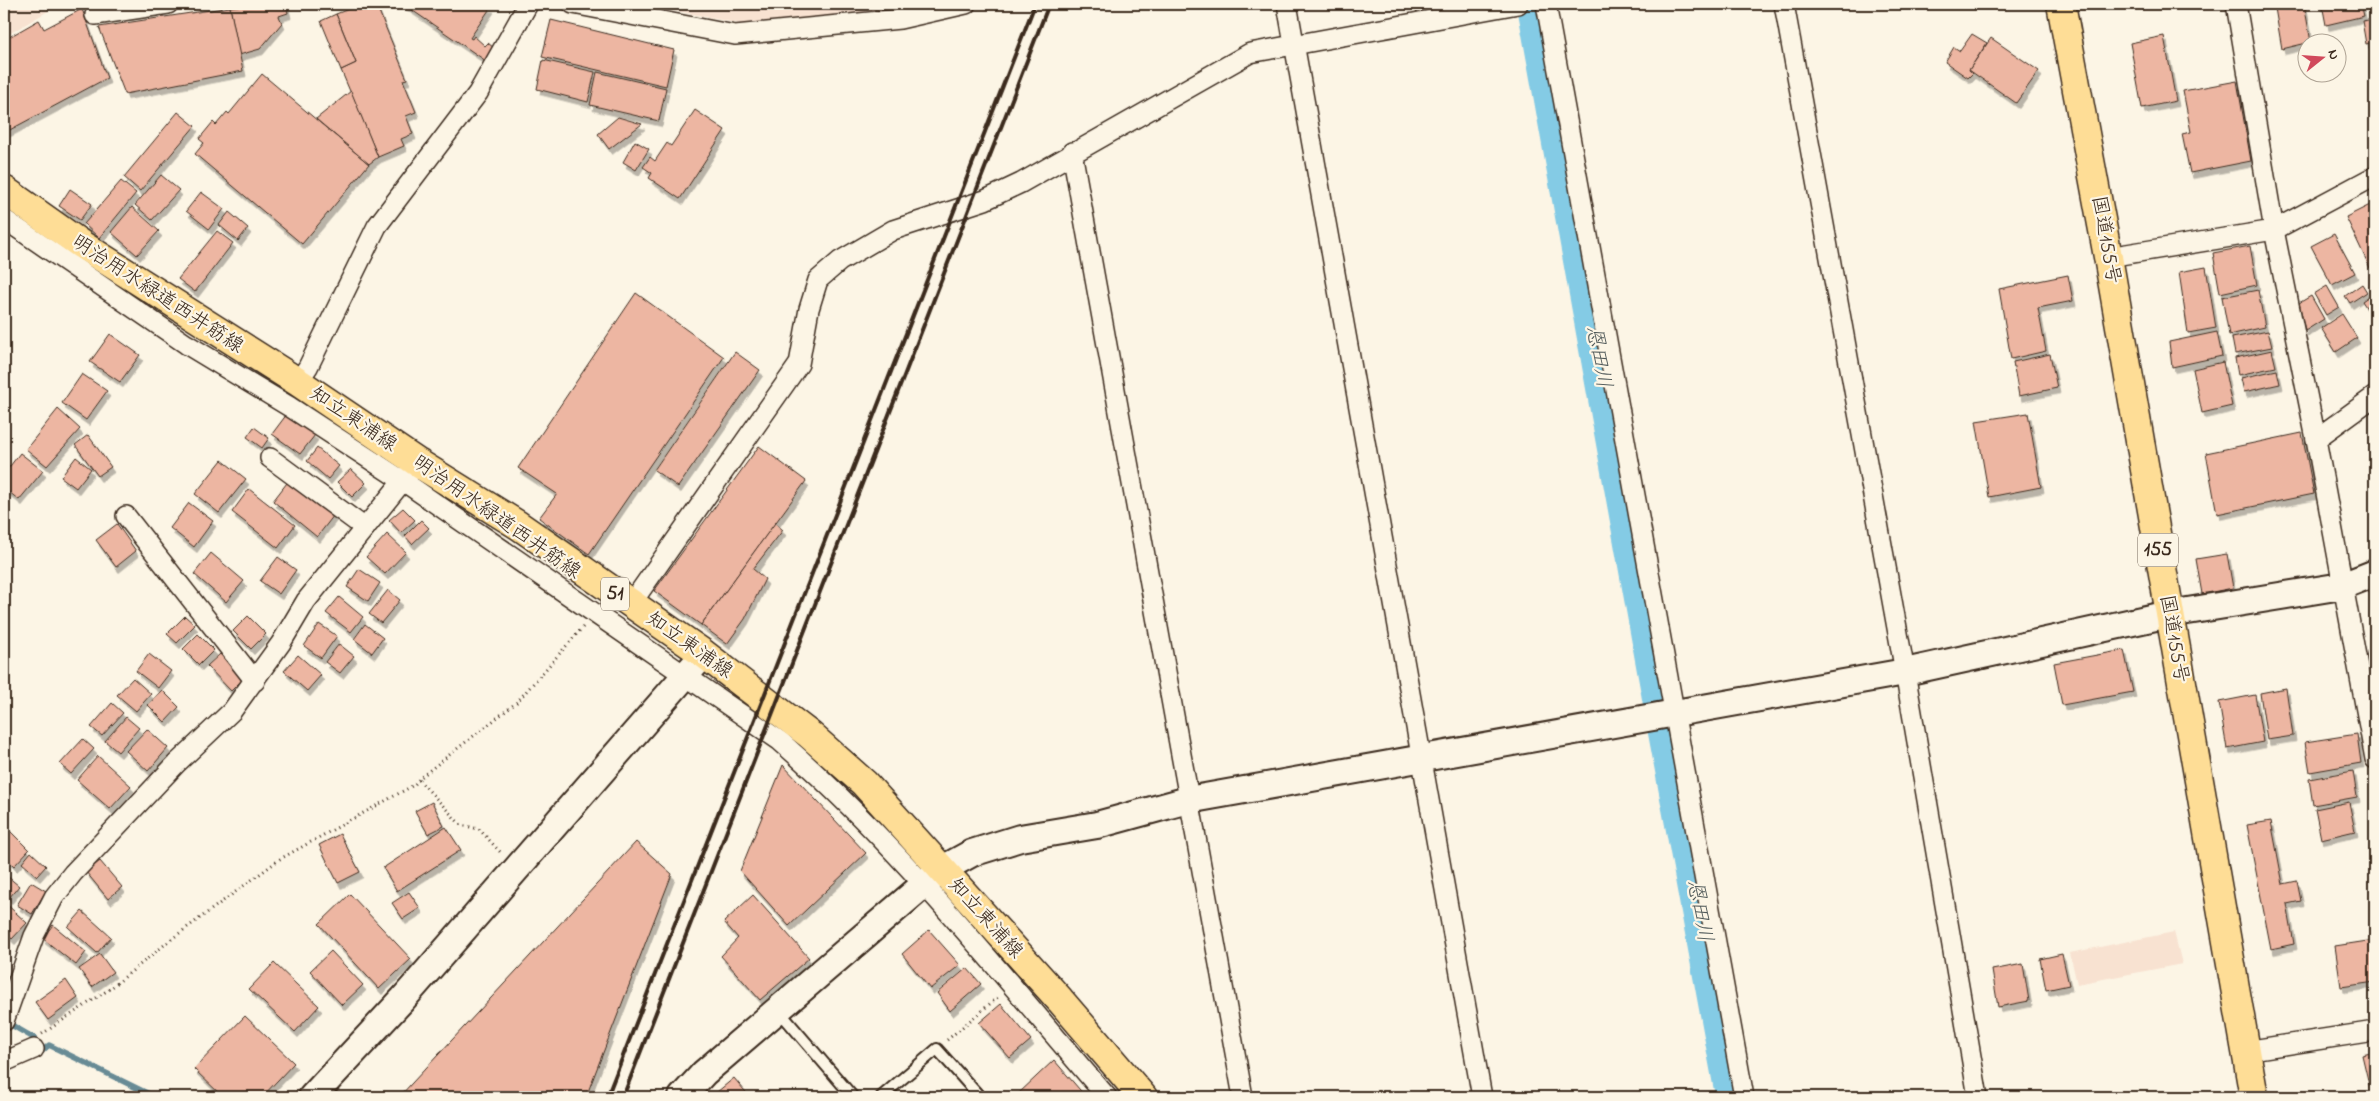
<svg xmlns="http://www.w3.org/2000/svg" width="2379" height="1101" font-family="'Indie Flower','Klee One',sans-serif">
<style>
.built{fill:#f8e2d1}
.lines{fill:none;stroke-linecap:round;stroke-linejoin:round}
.stream{stroke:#678b95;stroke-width:5.5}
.river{stroke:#84cbe5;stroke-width:35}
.building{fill:#edb6a2;stroke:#3b2a1e;filter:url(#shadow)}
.lane-casing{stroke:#3b2a1e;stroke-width:14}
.street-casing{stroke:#3b2a1e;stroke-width:22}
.secondary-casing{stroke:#3b2a1e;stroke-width:30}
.primary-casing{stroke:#3b2a1e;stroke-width:31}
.highway-casing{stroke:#3b2a1e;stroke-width:31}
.path{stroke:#3b2a1e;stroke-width:3;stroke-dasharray:1 4;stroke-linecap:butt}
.lane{stroke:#fcf5e5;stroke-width:10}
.street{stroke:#fcf5e5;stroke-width:19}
.secondary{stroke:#fcf5e5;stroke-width:26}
.primary{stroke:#fedd96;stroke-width:28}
.highway{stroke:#fedd96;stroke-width:28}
.rail{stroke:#3b2a1e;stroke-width:4}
.labels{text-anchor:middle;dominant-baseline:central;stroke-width:4.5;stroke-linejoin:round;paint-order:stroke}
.shield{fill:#fcf5e5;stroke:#75675a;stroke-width:1}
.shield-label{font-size:19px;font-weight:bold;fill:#3b2a1e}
.street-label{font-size:20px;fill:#3b2a1e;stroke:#fcf5e5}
.water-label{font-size:21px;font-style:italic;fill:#515a5a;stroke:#fcf5e5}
</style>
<defs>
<filter id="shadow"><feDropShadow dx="3" dy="5.5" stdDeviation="0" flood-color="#0004"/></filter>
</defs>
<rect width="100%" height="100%" fill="#fcf5e5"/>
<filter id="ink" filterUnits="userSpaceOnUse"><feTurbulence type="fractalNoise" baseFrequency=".02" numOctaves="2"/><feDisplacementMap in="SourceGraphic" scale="10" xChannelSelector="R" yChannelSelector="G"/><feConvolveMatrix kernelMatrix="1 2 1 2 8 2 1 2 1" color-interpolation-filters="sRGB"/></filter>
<g filter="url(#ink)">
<g class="built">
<path d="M4 4H60L4 37Z"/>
<path d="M642 4H935L832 20 761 28Z"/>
<path d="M2174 932 2182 964 2077 984 2070 953Z"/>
</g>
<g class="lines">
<g class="stream">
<path d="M8 1023 34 1038"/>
<path d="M38 1055 49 1045 155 1097"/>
</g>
<g class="river">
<path d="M1535 8 1661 706"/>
<path d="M1664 724 1733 1097"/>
</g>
</g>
<g class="building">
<path d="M253 4H286L288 13 279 16 282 23 260 49 239 55 230 7Z"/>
<path d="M361 4H376L407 79 403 80 416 112 406 116 413 134 401 139 404 146 378 157 341 70 356 63 336 14Z"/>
<path d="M403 4H475L491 7 470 38 472 39 474 36 485 46 488 43 494 48 486 61Z"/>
<path d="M2295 4H2304L2311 42 2282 49 2275 8Z"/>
<path d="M2322 4H2361L2364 16 2326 25Z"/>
<path d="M230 7 243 71 125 94 99 27Z"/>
<path d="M82 9 107 78 4 133V40L39 20 44 29Z"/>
<path d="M336 14 356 63 341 70 321 21Z"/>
<path d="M2375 19V42L2366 44 2362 21Z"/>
<path d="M551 20 674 50 666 86 542 57Z"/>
<path d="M1972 34 1987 43 1969 70 1973 73 1968 78 1945 62 1954 47 1960 51Z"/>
<path d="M2164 36 2176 101 2142 108 2130 43Z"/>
<path d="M1991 38 2039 71 2016 103 1969 70Z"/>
<path d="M2375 47V70H2374L2370 49Z"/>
<path d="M543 60 595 72 588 102 537 89Z"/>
<path d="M597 72 666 88 659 121 590 105Z"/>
<path d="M262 74 369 164 302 244 195 154 204 143 199 139 213 122 216 125 227 112 229 114Z"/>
<path d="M2237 81 2251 161 2190 173 2182 134 2191 132 2183 91Z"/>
<path d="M351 91 378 157 369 164 316 119Z"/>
<path d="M695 110 725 130 680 199 649 178 652 173 643 167 650 157 655 161 667 143 671 146Z"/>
<path d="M178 112 195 126 140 191 124 177Z"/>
<path d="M618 117 642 124 609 149 598 134Z"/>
<path d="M635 141 649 149 636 170 623 162Z"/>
<path d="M161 175 179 190 152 220 135 205Z"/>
<path d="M121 181 136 193 99 238 84 224Z"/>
<path d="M70 189 92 204 80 220 59 206Z"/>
<path d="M201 192 224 209 209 229 186 211Z"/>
<path d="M2370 205 2375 216V266L2370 268 2346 217Z"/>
<path d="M132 207 159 231 137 255 111 232Z"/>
<path d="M229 212 248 228 238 241 219 225Z"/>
<path d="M217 231 233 243 195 292 178 279Z"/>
<path d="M2334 234 2355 273 2332 285 2311 246Z"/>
<path d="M2250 246 2257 285 2220 293 2213 253Z"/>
<path d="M2206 267 2216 328 2188 333 2179 272Z"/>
<path d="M2068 275 2073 301 2038 308 2046 351 2011 359 1999 289Z"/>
<path d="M2362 284 2367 292 2350 303 2345 296Z"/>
<path d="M2327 286 2339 307 2326 315 2314 294Z"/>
<path d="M2258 290 2265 327 2229 335 2222 297Z"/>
<path d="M2375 292V321L2362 301Z"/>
<path d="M636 293 724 357 589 554 539 518 557 494 518 468Z"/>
<path d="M2311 296 2324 319 2305 331 2299 303Z"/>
<path d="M2342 314 2357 338 2336 352 2321 328Z"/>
<path d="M2268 331 2272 347 2235 354 2232 338Z"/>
<path d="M2217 332 2222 356 2172 367 2169 342Z"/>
<path d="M110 334 140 355 120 382 90 362Z"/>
<path d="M2375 336V347L2370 339Z"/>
<path d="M2272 350 2276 367 2238 375 2235 358Z"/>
<path d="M735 352 760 370 678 487 654 470Z"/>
<path d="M2050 354 2057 388 2019 396 2013 362Z"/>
<path d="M2223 362 2232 406 2202 413 2193 369Z"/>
<path d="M2277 370 2280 384 2244 392 2241 378Z"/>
<path d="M82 374 107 391 86 420 62 403Z"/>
<path d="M58 409 80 429 47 466 26 449Z"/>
<path d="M2028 413 2041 487 1989 497 1976 421Z"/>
<path d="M287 414 315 435 300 454 272 434Z"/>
<path d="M254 427 269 438 262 448 247 437Z"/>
<path d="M2302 433 2314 494 2217 514 2206 453Z"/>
<path d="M88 435 111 467 98 476 75 445Z"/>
<path d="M759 446 806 481 701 625 654 591Z"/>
<path d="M317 448 339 466 328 479 307 461Z"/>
<path d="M20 453 43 471 19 500 4 488V474Z"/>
<path d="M76 457 91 469 76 488 61 477Z"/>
<path d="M222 460 246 479 219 513 195 494Z"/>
<path d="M351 469 366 483 352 497 337 482Z"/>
<path d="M290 479 334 515 317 537 273 501Z"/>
<path d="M249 489 295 525 278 548 232 512Z"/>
<path d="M189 503 213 521 194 547 170 528Z"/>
<path d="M403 508 415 520 401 533 389 520Z"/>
<path d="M421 520 429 528 412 544 405 536Z"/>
<path d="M775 523 783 530 753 569 765 579 745 619 727 644 701 625Z"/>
<path d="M117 524 136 551 116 567 96 540Z"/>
<path d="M387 534 406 552 385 574 366 557Z"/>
<path d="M211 553 244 581 226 602 194 574Z"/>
<path d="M2227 554 2233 588 2202 594 2196 559Z"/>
<path d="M278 557 296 570 279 594 260 581Z"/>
<path d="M359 569 380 583 368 601 347 587Z"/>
<path d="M388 590 400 600 381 623 369 614Z"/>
<path d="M339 597 363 617 351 632 326 613Z"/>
<path d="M185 616 195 625 177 643 167 634Z"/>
<path d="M248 616 266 634 251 649 233 631Z"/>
<path d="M319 624 337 636 321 658 304 646Z"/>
<path d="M365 624 383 638 372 653 354 639Z"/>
<path d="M198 634 214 650 199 665 183 649Z"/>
<path d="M339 644 354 656 340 673 325 662Z"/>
<path d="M2124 650 2133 692 2062 705 2054 663Z"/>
<path d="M149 654 171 671 158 688 136 671Z"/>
<path d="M220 654 243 679 231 691 207 666Z"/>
<path d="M298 655 321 675 307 691 284 671Z"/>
<path d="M133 678 151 694 136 711 117 695Z"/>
<path d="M2286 688 2293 736 2267 740 2260 693Z"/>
<path d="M162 690 179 707 165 722 148 705Z"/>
<path d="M2255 695 2263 742 2227 749 2219 702Z"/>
<path d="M112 703 123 713 102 736 91 727Z"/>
<path d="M126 717 139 728 118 752 105 741Z"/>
<path d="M147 729 168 748 148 771 126 751Z"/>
<path d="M2357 734 2361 763 2310 772 2305 742Z"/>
<path d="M83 739 94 749 71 774 60 764Z"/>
<path d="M98 756 131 786 110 809 77 780Z"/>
<path d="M783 765 866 853 789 926 740 871Z"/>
<path d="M2353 771 2357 797 2313 805 2309 779Z"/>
<path d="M432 802 444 826 428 834 415 811Z"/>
<path d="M2349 802 2355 831 2321 839 2315 809Z"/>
<path d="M2271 821 2283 884 2297 881 2301 901 2287 904 2294 944 2271 949 2247 825Z"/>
<path d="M5 826 29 850 14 866 4 856Z"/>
<path d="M446 827 461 850 397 891 383 868Z"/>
<path d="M340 834 360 872 338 883 319 845Z"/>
<path d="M636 842 672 874 586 1097H399Z"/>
<path d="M31 852 46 866 37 876 22 863Z"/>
<path d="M100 861 122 887 108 899 86 872Z"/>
<path d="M7 876 19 886 9 898 4 893V879Z"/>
<path d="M31 882 46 891 32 914 17 905Z"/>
<path d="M409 892 420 908 403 919 392 903Z"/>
<path d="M350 894 411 959 379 989 319 924Z"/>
<path d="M753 895 809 958 760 1000 721 956 738 938 724 922Z"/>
<path d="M4 902 27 923 12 939 4 932Z"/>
<path d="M82 911 111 937 97 953 68 927Z"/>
<path d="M53 925 86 952 76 965 42 938Z"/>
<path d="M929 930 960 965 930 989 902 954Z"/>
<path d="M2374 940 2375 982 2341 987 2335 946Z"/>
<path d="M331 951 363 985 342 1005 310 971Z"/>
<path d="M100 954 113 972 92 987 79 969Z"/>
<path d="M2062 954 2069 985 2046 990 2040 959Z"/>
<path d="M274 963 319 1006 295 1032 249 989Z"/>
<path d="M2023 964 2029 1001 1998 1007 1992 970Z"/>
<path d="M967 968 981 984 950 1011 937 993Z"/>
<path d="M66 980 78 998 48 1020 35 1002Z"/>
<path d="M1001 1004 1031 1040 1010 1058 979 1023Z"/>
<path d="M245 1016 294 1063 262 1097H223L194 1069Z"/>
<path d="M2375 1052V1097H2372L2362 1055Z"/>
<path d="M1054 1060 1086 1097H1023L1019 1093Z"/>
<path d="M734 1078 750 1097H711Z"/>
</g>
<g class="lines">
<g class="lane-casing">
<g id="lane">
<path d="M779 1011 853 1097"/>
<path d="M881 1097 937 1049 980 1097"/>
</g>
</g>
<g class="street-casing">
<g id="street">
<path d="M573 4 735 35 900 19 966 4"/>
<path d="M1287 4 1482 1097"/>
<path d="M1546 4 1744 1097"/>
<path d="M1784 4 1905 672 1978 1097"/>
<path d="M2236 4 2274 230 2316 439 2375 759"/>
<path d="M95 15 168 4"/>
<path d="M1072 152 1243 1097"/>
<path d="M4 219 186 344 290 407 403 481 780 741C901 847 1002 976 1107 1097"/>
<path d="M2108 257 2274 230 2375 176"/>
<path d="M298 382 308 367 377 226 478 93 528 4"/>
<path d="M2316 439 2375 396"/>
<path d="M270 458 365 528"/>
<path d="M126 516 255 681"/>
<path d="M631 604 799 364 809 309 818 280 840 261 893 230 985 200 1021 183 1250 53 1518 4"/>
<path d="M4 1021 34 936 54 897 73 873 177 763 232 711 281 643 306 601 410 472"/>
<path d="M2245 1051 2375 1031"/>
<path d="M4 1062 34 1049"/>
</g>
</g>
<g class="secondary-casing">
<g id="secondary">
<path d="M312 1097 403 999 704 654"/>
<path d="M682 1097 704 1073 941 870 972 853 1020 838 1097 825 1188 800 1905 672 2169 614 2342 586 2375 573"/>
</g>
</g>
<g class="primary-casing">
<path id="primary" d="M4 190 82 245 298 382 418 463 518 525 704 654 810 735 864 783 1060 1000 1143 1097"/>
</g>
<g class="highway-casing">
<path id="highway" d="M2061 4 2108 257 2254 1097"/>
</g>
<g class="path">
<path d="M419 780 461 825 479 829 502 854"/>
<path d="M42 1034 111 988 173 938 280 859 414 785 421 777 516 703 583 627"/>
<path d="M947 1040 998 997"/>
</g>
<use href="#lane" class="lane"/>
<use href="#street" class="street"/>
<use href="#secondary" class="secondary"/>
<use href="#primary" class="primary"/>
<use href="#highway" class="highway"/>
<g class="rail">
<path d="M607 1097 1035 4"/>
<path d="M623 1097 1049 4"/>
</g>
</g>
</g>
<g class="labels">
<g class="shield">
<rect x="2138" y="533.5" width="40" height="33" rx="4"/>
<rect x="601" y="577.5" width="28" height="33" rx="4"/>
</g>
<g class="shield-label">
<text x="2158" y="550">155</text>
<text x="615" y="594">51</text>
</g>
<g class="street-label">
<text transform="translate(2105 240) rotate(80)">国道155号</text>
<text transform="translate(157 295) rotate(33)">明治用水緑道西井筋線</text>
<text transform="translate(353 420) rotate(34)">知立東浦線</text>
<text transform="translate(496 518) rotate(35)">明治用水緑道西井筋線</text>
<text transform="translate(2173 639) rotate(80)">国道155号</text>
<text transform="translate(689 646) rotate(35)">知立東浦線</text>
<text transform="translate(985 919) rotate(48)">知立東浦線</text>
</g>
<g class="water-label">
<text transform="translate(1598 357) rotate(80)">恩田川</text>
<text transform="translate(1699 911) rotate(80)">恩田川</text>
</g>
</g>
<rect width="2379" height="1101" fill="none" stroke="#fcf5e5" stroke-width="20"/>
<rect x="10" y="10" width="2359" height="1081" fill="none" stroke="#3b2a1e" stroke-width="2" filter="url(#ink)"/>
<g transform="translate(2322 58) rotate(73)"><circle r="24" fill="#fcf5e5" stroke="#afa495"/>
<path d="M0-4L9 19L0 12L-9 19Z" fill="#d1495b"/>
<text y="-8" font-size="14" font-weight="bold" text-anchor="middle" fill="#3b2a1e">N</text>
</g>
</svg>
